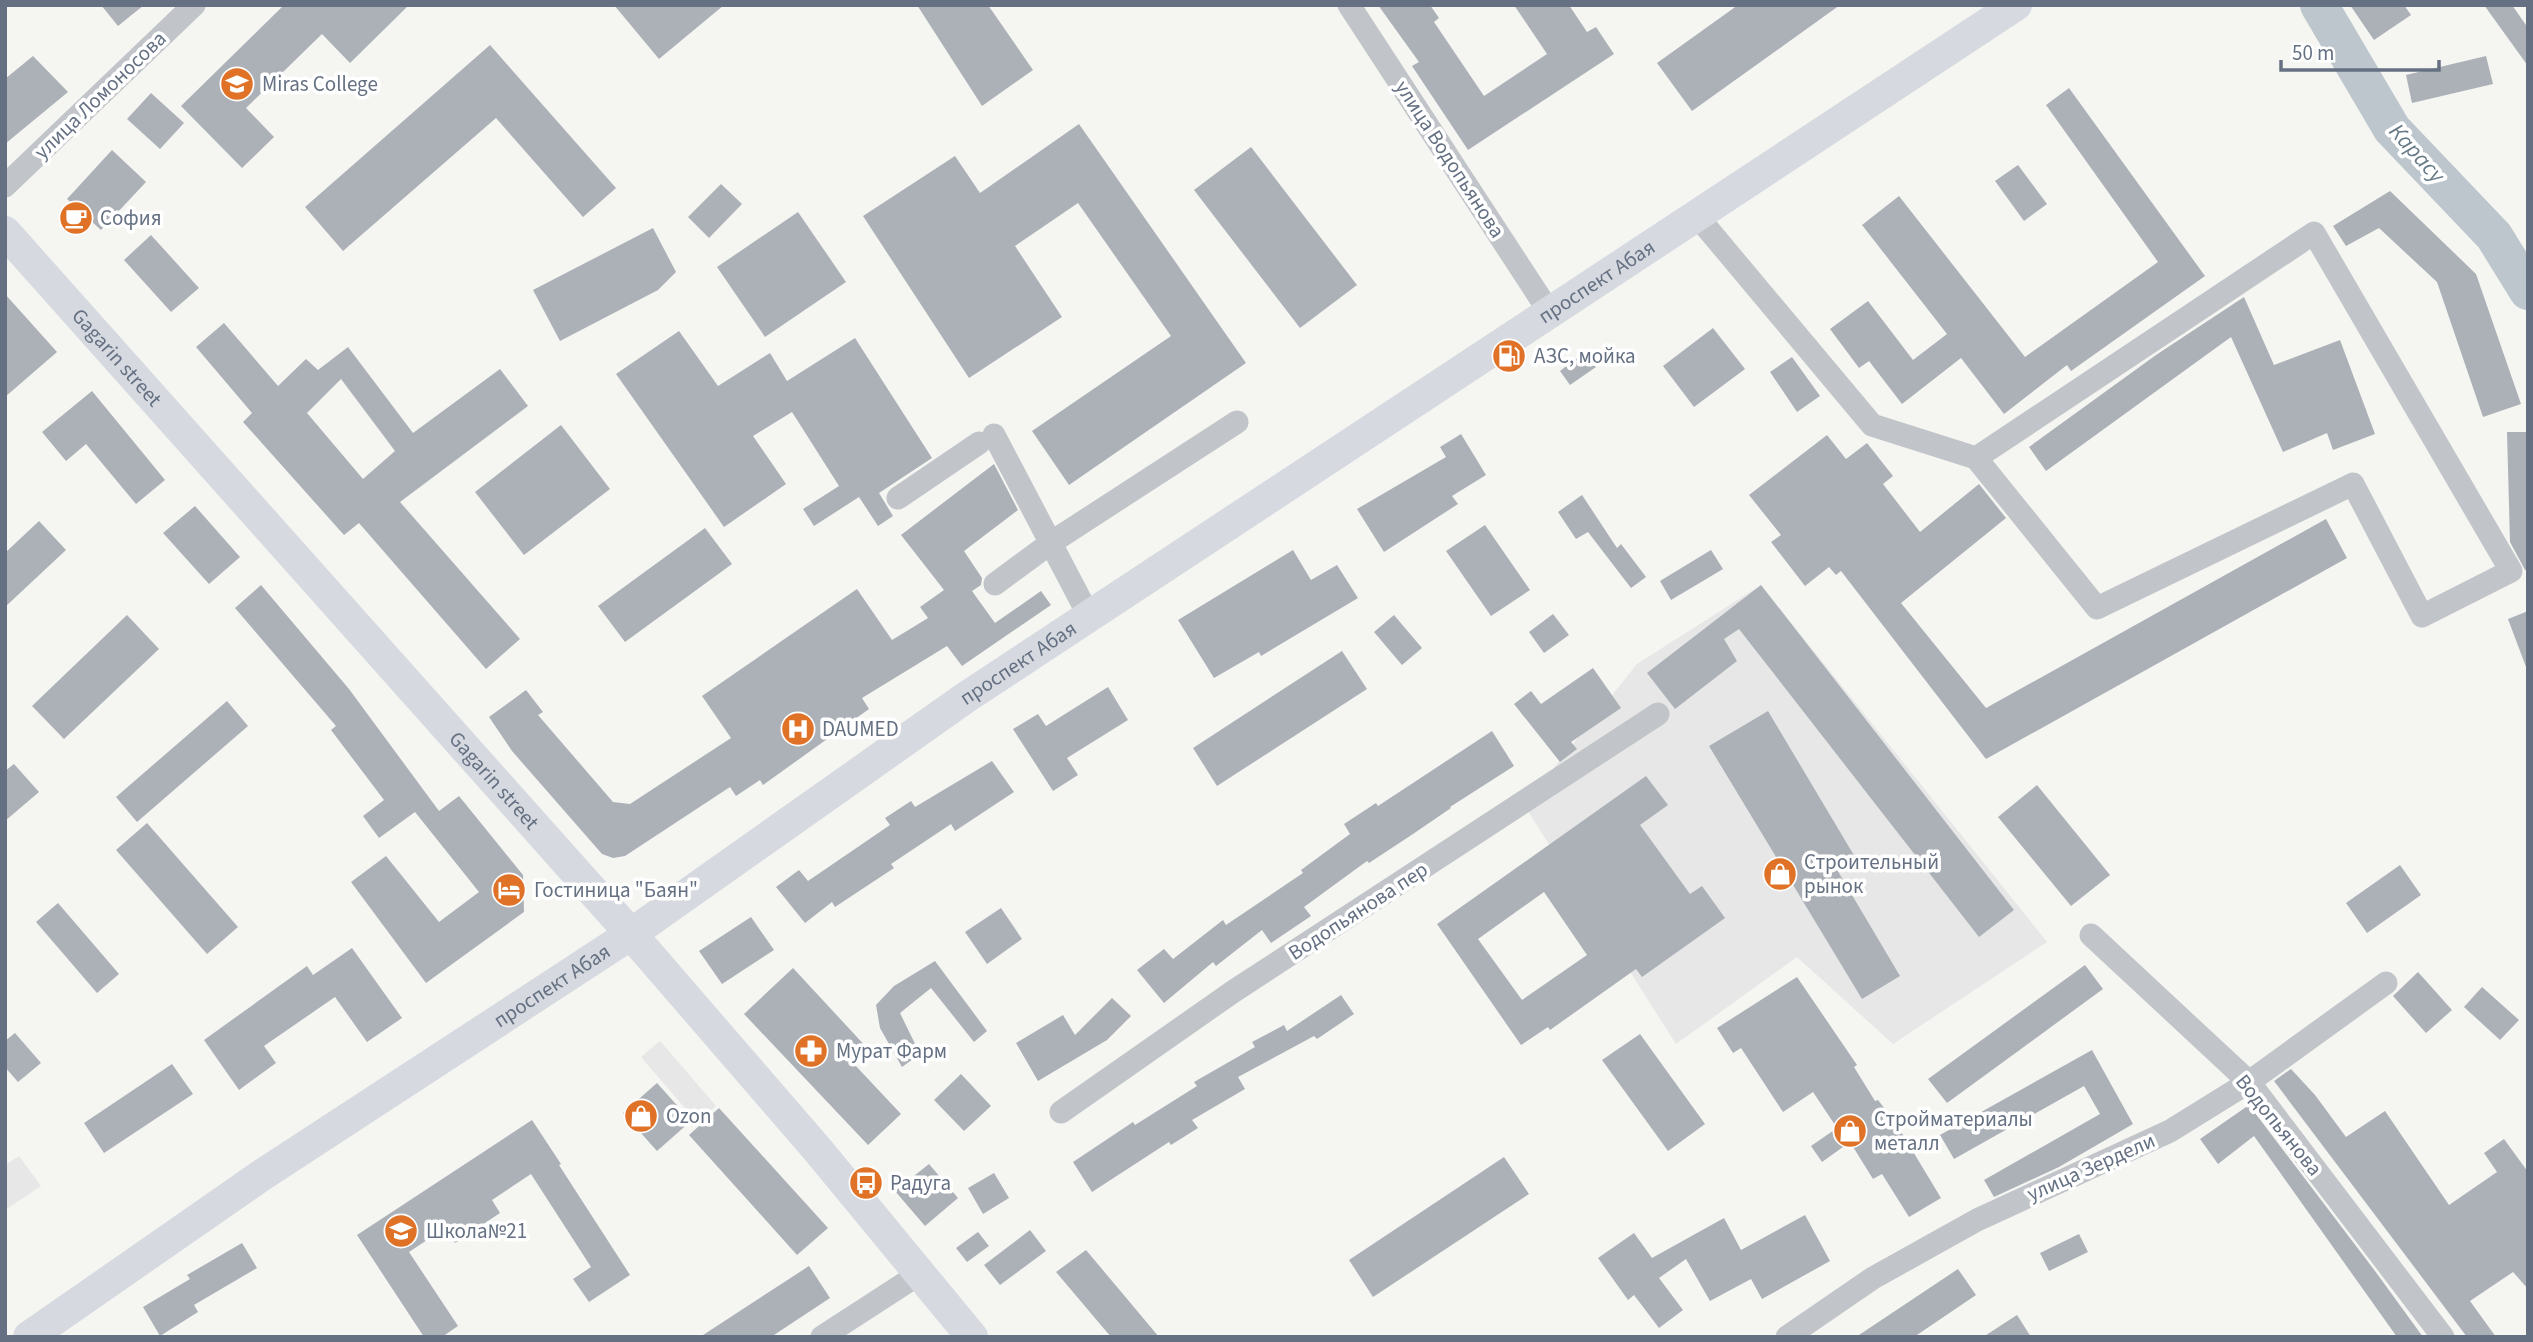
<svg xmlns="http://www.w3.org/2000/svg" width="2533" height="1342" font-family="'Source Sans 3',sans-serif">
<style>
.built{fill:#e6e7e6}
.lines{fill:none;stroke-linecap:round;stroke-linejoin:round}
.river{stroke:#bdc6cd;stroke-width:38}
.building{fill:#acb1b8;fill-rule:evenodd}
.street{stroke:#c1c4c8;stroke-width:23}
.secondary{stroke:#d6d9df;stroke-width:32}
.labels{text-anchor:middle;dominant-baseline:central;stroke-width:7;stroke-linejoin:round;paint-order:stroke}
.poi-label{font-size:21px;fill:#657183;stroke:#fff;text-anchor:start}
.street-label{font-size:21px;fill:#657183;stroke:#fff}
.water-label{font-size:23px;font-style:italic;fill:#667986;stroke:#fff}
</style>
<rect width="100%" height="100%" fill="#f5f6f2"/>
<g class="built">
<path d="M1761 585 2047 942 1893 1044 1797 957 1676 1044 1524 805 1637 664Z"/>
<path d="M660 1041 716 1106 697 1122 641 1057Z"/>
<path d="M19 1156 41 1186 5 1210V1165Z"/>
</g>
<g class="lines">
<path class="river" d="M2319 5 2392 129 2494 236 2528 291"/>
</g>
<g class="building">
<path d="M101 5H144L118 26Z"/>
<path d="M284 5H409L350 63 322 34 246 108 274 137 242 168 181 106Z"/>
<path d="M614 5H724L659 59Z"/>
<path d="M917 5H988L1033 70 982 106Z"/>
<path d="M1378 5H1430L1439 18 1434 22 1484 96 1547 54 1514 5H1569L1587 32 1596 27 1614 54 1468 150 1412 66 1419 62Z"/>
<path d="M1738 5H1840L1692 111 1657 63Z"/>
<path d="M2350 5H2404L2411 15 2374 40Z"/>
<path d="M2484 5H2512L2528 28V66Z"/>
<path d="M490 45 616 188 583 217 496 118 343 251 305 207Z"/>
<path d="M33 56 68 92 5 144V79Z"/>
<path d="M2486 56 2493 84 2412 103 2406 75Z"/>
<path d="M2069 88 2205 276 2071 371 2067 365 2004 414 1961 358 1902 404 1869 361 1859 368 1830 329 1868 301 1913 360 1947 334 1862 225 1899 196 2025 357 2158 262 2046 105Z"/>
<path d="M151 93 184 123 160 149 127 119Z"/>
<path d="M1079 124 1246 363 1069 485 1032 431 1171 336 1078 203 1015 246 1062 317 969 378 863 216 955 156 980 193Z"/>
<path d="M1251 147 1357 285 1300 328 1194 190Z"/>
<path d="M112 150 146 182 101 230 67 199Z"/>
<path d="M2018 165 2047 204 2024 221 1995 181Z"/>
<path d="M721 184 742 204 709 238 688 217Z"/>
<path d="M2390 191 2476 274 2521 404 2483 417 2437 282 2379 228 2346 246 2333 226Z"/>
<path d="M798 212 846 282 765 337 717 267Z"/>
<path d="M653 228 676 272 658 290 560 341 533 290Z"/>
<path d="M151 235 199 288 171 312 124 260Z"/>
<path d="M5 294 57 352 5 397Z"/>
<path d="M2244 297 2274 365 2340 340 2375 434 2333 450 2327 433 2283 452 2231 337 2046 471 2029 447 2156 355Z"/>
<path d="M224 323 278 386 306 359 318 370 348 347 413 433 500 369 528 406 400 502 520 639 486 669 359 523 344 535 243 422 252 413 196 347ZM341 379 395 451 363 479 307 413Z"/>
<path d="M1713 328 1745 369 1694 407 1663 366Z"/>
<path d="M679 331 718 386 770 353 787 381 855 338 932 458 879 493 893 516 878 526 859 497 814 526 803 509 839 486 792 412 753 436 786 484 724 527 616 374Z"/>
<path d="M1585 352 1596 367 1570 385 1560 371Z"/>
<path d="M1792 357 1820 396 1797 412 1770 372Z"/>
<path d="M92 391 165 480 136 504 86 444 66 461 42 432Z"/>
<path d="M561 425 610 489 524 555 475 492Z"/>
<path d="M2507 432H2528V570H2525L2510 542Z"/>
<path d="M1461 434 1486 475 1452 496 1458 504 1384 552 1357 509 1446 457 1440 447Z"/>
<path d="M1827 435 1846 459 1867 443 1893 476 1883 484 1920 532 1979 484 2006 518 1901 603 1986 708 2326 519 2347 558 1986 759 1841 571 1836 575 1829 567 1805 586 1771 542 1781 535 1749 495Z"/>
<path d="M994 464 1018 510 964 551 982 578 981 585 972 591 995 623 1041 591 1051 605 962 666 947 646 862 698 869 709 763 785 760 780 736 796 730 787 625 856 613 858 602 854 512 751 489 717 526 690 543 712 538 715 613 802 630 804 731 738 702 696 857 589 892 640 928 618 920 607 944 590 901 535Z"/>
<path d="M1582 495 1617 548 1621 544 1646 577 1631 588 1588 532 1576 539 1558 512Z"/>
<path d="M195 506 240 557 209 584 163 533Z"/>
<path d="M39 521 66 550 5 607V553Z"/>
<path d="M1485 525 1530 590 1491 616 1446 551Z"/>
<path d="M705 528 732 564 625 642 598 606Z"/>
<path d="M1293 550 1311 580 1337 565 1358 598 1261 656 1259 652 1214 678 1178 620Z"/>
<path d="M1711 550 1723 569 1671 600 1660 581Z"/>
<path d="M261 585 349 689 439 811 459 796 523 875 524 912 426 983 351 882 386 856 439 922 479 892 415 812 379 838 363 816 384 800 331 730 336 726 235 608Z"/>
<path d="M1761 585 2014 910 1979 937 1739 629 1724 639 1737 661 1675 709 1647 673Z"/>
<path d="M2528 611V666L2526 667 2508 619Z"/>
<path d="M1553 614 1569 635 1544 653 1529 632Z"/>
<path d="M127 615 159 649 64 739 32 706Z"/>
<path d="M1394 615 1422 648 1402 665 1374 632Z"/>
<path d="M1342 651 1367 689 1217 786 1193 748Z"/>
<path d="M1593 668 1621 708 1571 742 1577 749 1560 762 1514 704 1531 691 1541 704Z"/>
<path d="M1108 687 1128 720 1067 758 1078 775 1053 791 1013 729 1038 714 1046 726Z"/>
<path d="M227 701 248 726 137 822 116 797Z"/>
<path d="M1768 711 1855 857 1836 868 1900 976 1862 999 1709 746Z"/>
<path d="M1492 731 1514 766 1450 807 1451 808 1413 834 1369 863 1367 861 1304 907 1311 916 1271 943 1262 930 1216 966 1213 962 1164 1003 1137 970 1164 949 1173 959 1223 920 1226 925 1303 873 1301 870 1350 834 1344 824 1376 803 1378 806Z"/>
<path d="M992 761 1014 792 955 831 951 824 891 864 894 868 835 907 832 902 805 923 776 887 799 870 808 881 890 825 885 818 911 801 915 807Z"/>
<path d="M14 764 39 792 5 821V771Z"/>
<path d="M1646 776 1668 805 1640 825 1690 894 1702 886 1725 918 1642 977 1636 969 1550 1030 1548 1027 1521 1045 1437 924ZM1544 892 1587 955 1522 1000 1478 939Z"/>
<path d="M2037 785 2110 875 2071 906 1998 817Z"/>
<path d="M147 823 238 927 207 954 116 850Z"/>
<path d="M2400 865 2421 895 2367 933 2346 903Z"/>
<path d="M58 903 119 974 97 993 36 922Z"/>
<path d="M1001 908 1022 939 987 964 965 932Z"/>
<path d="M751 917 774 950 722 984 699 951Z"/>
<path d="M352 948 402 1018 367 1042 335 997 264 1046 276 1063 239 1090 204 1040 307 966 313 975Z"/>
<path d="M935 961 987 1031 974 1042 931 988 900 1013 920 1054 902 1067 880 1028 876 1005 894 986Z"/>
<path d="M2085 965 2103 989 1947 1103 1928 1079Z"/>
<path d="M793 968 869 1050 854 1064 901 1114 868 1145 744 1014Z"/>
<path d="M2418 972 2452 1010 2426 1033 2393 996Z"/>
<path d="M1797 977 1857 1065 1854 1067 1875 1101 1878 1100 1897 1125 1941 1198 1909 1217 1882 1174 1873 1179 1850 1142 1822 1162 1811 1146 1837 1128 1813 1092 1783 1112 1741 1048 1733 1053 1717 1028Z"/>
<path d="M2482 987 2519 1020 2500 1040 2464 1007Z"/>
<path d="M1341 995 1354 1014 1317 1039 1314 1036 1238 1077 1245 1089 1192 1120 1198 1128 1171 1145 1169 1142 1092 1192 1073 1162 1133 1122 1135 1125 1197 1086 1194 1082 1255 1047 1252 1042 1284 1025 1287 1031Z"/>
<path d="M1112 998 1131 1016 1107 1040 1038 1081 1016 1043 1063 1015 1075 1035Z"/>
<path d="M15 1033 41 1063 18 1082 5 1067V1041Z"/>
<path d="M1640 1034 1705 1124 1668 1151 1602 1060Z"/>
<path d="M2092 1050 2133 1124 2059 1167 1994 1197 1984 1180 2100 1114 2084 1086 1954 1159 1940 1135Z"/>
<path d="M172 1064 193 1094 104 1153 84 1123Z"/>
<path d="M2291 1069 2315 1095 2346 1137 2385 1111 2449 1205 2497 1172 2484 1153 2504 1139 2528 1172V1289L2513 1272 2470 1301 2496 1337H2467L2274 1081Z"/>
<path d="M961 1074 991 1106 964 1131 934 1100Z"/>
<path d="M657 1083 691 1121 657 1151 623 1113Z"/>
<path d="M2249 1105 2375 1271 2423 1337H2397L2254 1136 2218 1164 2200 1139Z"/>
<path d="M719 1108 828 1228 797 1255 689 1135Z"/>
<path d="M532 1120 561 1164 559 1165 630 1275 589 1302 573 1279 591 1267 531 1174 492 1200 500 1213 455 1243 445 1228 409 1252 458 1326 442 1337H424L357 1235Z"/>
<path d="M1504 1157 1529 1194 1373 1297 1349 1260Z"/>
<path d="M929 1164 958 1198 925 1226 895 1191Z"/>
<path d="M994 1173 1009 1198 983 1214 968 1188Z"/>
<path d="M1805 1215 1830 1261 1762 1299 1751 1279 1710 1301 1686 1259 1659 1278 1683 1310 1659 1328 1634 1295 1628 1300 1598 1258 1634 1233 1652 1258 1724 1218 1741 1250Z"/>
<path d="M1030 1230 1046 1251 1000 1285 984 1265Z"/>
<path d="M978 1232 989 1246 967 1262 956 1248Z"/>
<path d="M2079 1234 2088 1252 2049 1271 2040 1253Z"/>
<path d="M242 1243 257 1268 194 1305 198 1312 160 1336 143 1307 190 1279 187 1275Z"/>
<path d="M1086 1250 1159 1337H1111L1056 1272Z"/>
<path d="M809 1266 830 1298 771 1337H700Z"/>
<path d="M1958 1269 1976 1295 1914 1337H1856Z"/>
<path d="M2017 1315 2031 1337H1983Z"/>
</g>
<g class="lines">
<g class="street">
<path d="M1349 5 1550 313"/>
<path d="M5 186 194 5"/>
<path d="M1697 216 1872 425 1976 458 2097 608 2353 484 2422 616 2511 571 2314 233 1976 458"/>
<path d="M994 435 1089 616"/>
<path d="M898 498 979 443"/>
<path d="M995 584 1052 542 1237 422"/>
<path d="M2091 935 2249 1082 2443 1337"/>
<path d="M1061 1112 1234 991 1658 714"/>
<path d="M822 1337 919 1274"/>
<path d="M1787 1337 1873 1278 1977 1220 2170 1131 2249 1082 2386 983"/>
</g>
<g class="secondary">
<path id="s1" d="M5 232 631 934 817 1149 972 1337"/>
<path id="s2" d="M29 1337 262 1175 631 934 965 698 2016 5"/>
</g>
</g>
<defs>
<g id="university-disc" transform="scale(1.75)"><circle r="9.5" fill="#e07228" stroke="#fff"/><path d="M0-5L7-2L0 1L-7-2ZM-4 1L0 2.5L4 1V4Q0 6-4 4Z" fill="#fff"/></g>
<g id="cafe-disc" transform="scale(1.75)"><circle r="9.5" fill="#e07228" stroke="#fff"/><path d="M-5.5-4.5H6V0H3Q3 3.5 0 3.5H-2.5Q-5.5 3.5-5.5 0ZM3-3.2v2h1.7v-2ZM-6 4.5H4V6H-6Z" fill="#fff"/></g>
<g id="fuel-disc" transform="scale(1.75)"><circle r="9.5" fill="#e07228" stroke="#fff"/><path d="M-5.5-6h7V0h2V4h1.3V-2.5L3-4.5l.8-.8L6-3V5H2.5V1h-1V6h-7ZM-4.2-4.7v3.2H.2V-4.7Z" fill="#fff"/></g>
<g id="hospital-disc" transform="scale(1.75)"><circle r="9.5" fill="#e07228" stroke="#fff"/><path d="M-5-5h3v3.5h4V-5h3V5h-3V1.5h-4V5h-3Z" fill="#fff"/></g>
<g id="shop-disc" transform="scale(1.75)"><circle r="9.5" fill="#e07228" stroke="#fff"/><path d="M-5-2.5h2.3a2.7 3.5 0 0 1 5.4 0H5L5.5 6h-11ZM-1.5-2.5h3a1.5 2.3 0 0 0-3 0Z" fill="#fff"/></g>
<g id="hotel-disc" transform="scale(1.75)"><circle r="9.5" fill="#e07228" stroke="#fff"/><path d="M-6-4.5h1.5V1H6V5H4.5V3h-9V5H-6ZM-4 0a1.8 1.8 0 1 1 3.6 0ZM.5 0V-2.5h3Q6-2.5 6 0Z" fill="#fff"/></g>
<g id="pharmacy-disc" transform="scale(1.75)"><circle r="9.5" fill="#e07228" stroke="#fff"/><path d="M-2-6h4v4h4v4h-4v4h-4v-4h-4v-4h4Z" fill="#fff"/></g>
<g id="bus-disc" transform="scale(1.75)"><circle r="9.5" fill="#e07228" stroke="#fff"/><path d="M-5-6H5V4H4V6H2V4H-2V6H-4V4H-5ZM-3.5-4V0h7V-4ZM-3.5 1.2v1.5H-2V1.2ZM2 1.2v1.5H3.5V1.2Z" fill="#fff"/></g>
<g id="school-disc" transform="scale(1.75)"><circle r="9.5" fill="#e07228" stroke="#fff"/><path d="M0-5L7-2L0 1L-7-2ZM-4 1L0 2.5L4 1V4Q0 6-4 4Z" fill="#fff"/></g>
</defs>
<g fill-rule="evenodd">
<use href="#university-disc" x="237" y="84"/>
<use href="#cafe-disc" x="76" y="218"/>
<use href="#fuel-disc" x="1509" y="356"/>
<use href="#hospital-disc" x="798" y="729"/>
<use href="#shop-disc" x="1780" y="874"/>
<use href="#hotel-disc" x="509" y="890"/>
<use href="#pharmacy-disc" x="811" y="1051"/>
<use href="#shop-disc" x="641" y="1116"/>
<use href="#shop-disc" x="1850" y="1131"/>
<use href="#bus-disc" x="866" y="1183"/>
<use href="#school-disc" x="401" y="1231"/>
</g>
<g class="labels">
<g class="poi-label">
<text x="262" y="84">Miras College</text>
<text x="100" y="218">София</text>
<text x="1534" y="356">АЗС, мойка</text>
<text x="822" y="729">DAUMED</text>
<text x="1804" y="862">Строительный<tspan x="1804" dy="24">рынок</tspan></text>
<text x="534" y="890">Гостиница "Баян"</text>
<text x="836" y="1051">Мурат Фарм</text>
<text x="666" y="1116">Ozon</text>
<text x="1874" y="1119">Стройматериалы<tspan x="1874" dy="24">металл</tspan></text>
<text x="890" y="1183">Радуга</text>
<text x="426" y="1231">Школа№21</text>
</g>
<g class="street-label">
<text transform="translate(100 95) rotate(-44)">улица Ломоносова</text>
<text transform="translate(1450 159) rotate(57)">улица Водопьянова</text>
<text stroke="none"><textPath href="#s2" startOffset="1890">проспект Абая</textPath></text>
<text stroke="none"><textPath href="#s1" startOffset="168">Gagarin street</textPath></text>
<text stroke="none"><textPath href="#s2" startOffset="1197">проспект Абая</textPath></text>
<text stroke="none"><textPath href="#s1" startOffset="735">Gagarin street</textPath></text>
<text transform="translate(1358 911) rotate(-33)">Водопьянова пер</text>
<text stroke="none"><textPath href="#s2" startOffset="630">проспект Абая</textPath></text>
<text transform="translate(2279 1125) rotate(51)">Водопьянова</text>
<text transform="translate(2091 1167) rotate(-24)">улица Зердели</text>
</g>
<g class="water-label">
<text transform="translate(2417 153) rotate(48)">Карасу</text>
</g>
</g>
<rect width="2533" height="1342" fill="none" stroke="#657183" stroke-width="14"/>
<path d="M2281 60v10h158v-10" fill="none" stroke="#657183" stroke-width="3.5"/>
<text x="2292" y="60" font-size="21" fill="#657183" stroke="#ffffff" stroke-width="5" paint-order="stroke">50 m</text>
</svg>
